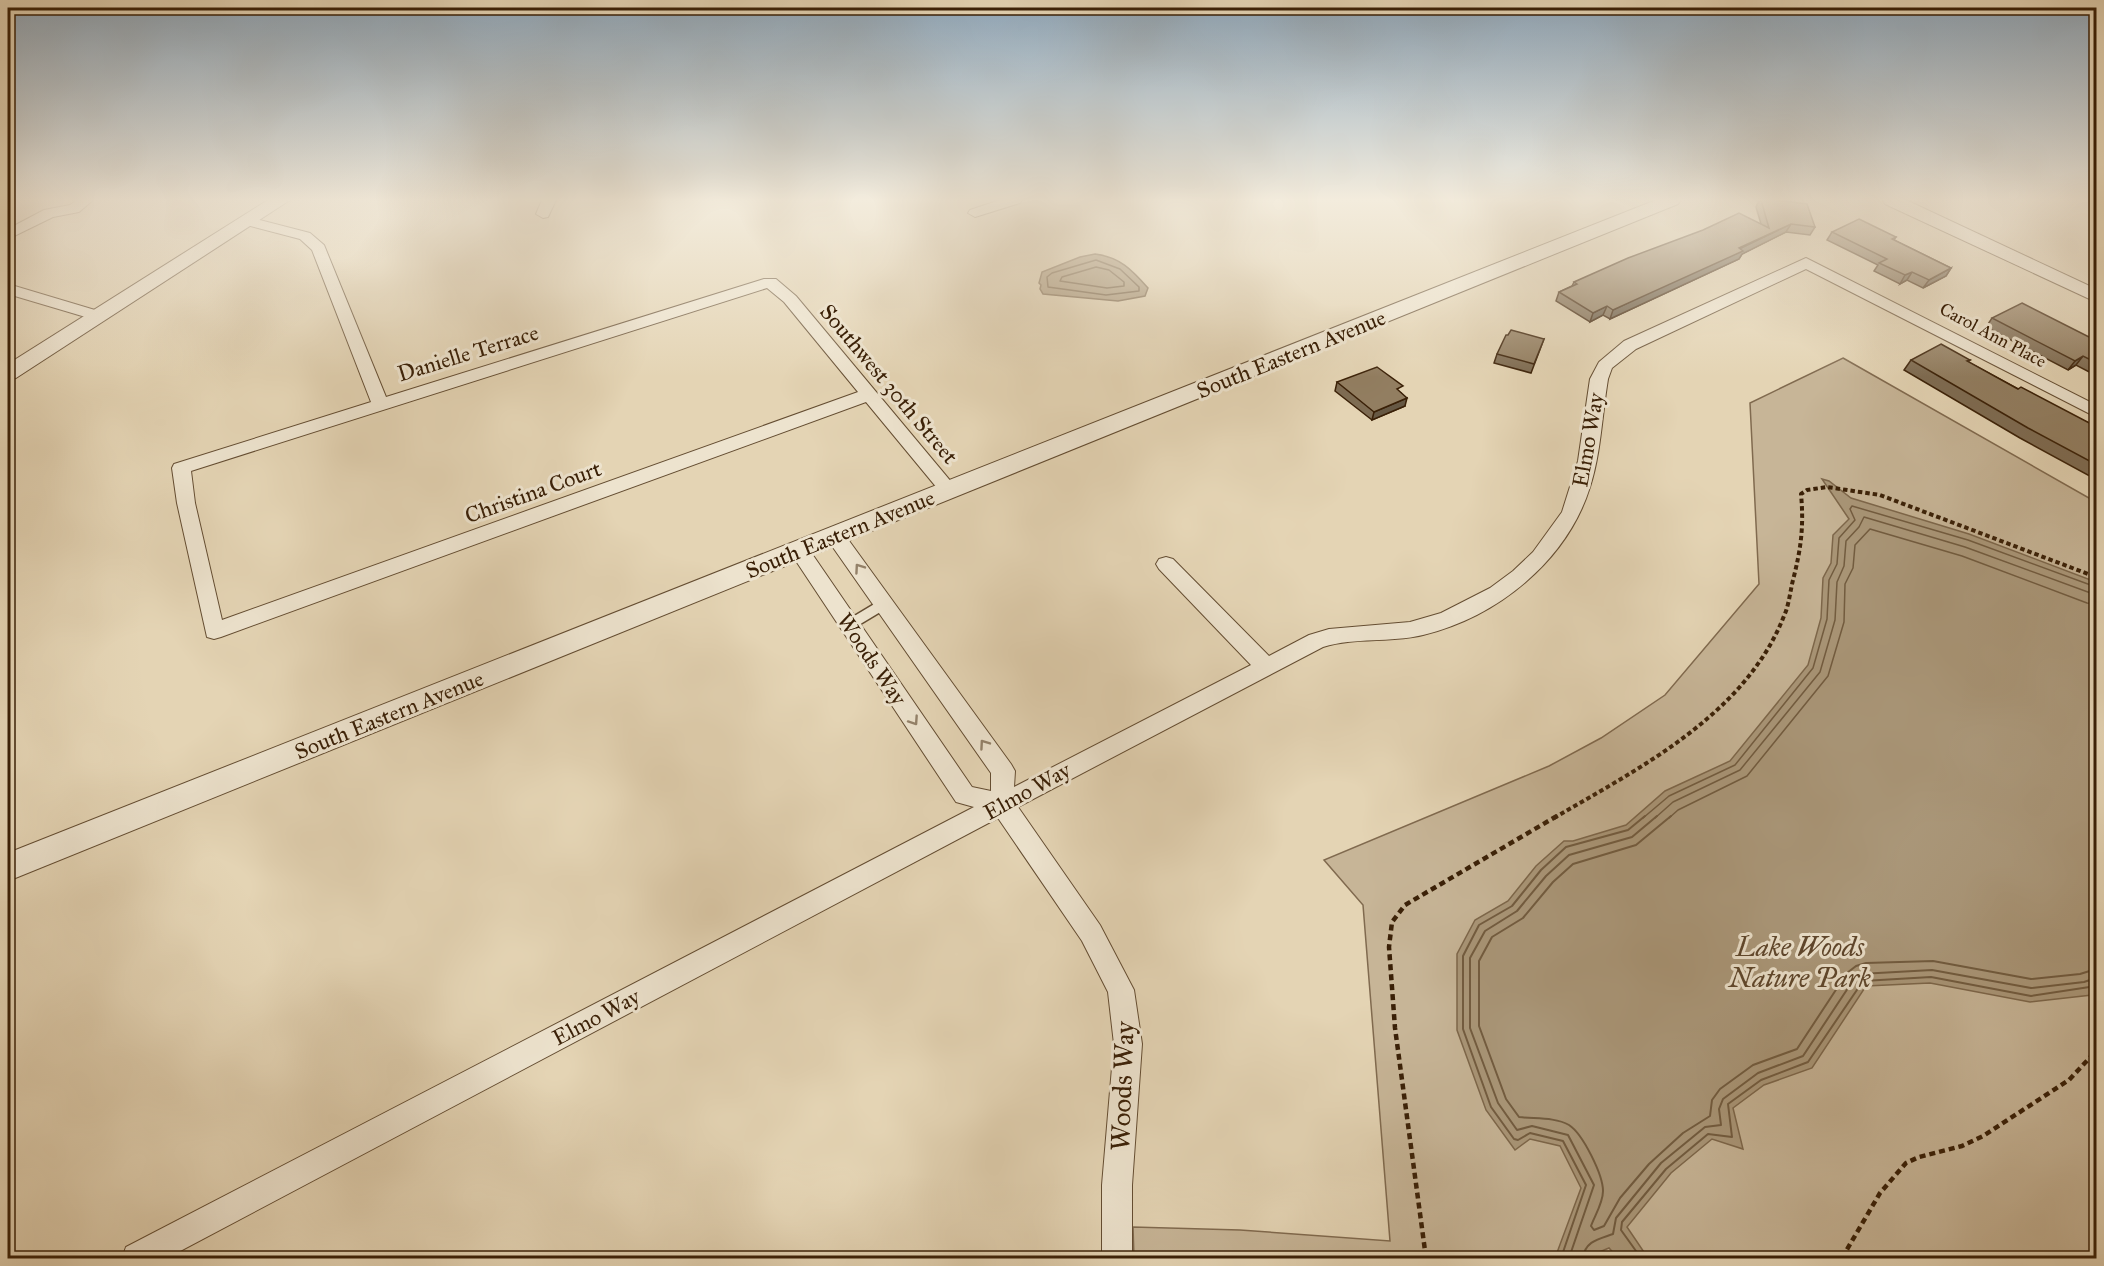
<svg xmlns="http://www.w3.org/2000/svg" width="2104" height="1266" font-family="'IM FELL Great Primer',serif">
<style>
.green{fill:#c7b597;stroke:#806a4f;stroke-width:1.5}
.water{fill:#aa9779;stroke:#7d674b;stroke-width:1.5}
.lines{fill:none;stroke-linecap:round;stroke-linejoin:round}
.shore-far1{stroke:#725c40;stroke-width:1.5}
.shore{stroke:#725c40;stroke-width:2}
.service-casing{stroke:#644d32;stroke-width:13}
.minor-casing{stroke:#644d32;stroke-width:2}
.tertiary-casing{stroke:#644d32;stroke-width:2}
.path-far1{stroke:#3a2007;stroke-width:4;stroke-dasharray:4.5 3;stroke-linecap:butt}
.path{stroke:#3a2007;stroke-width:4.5;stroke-dasharray:6 4;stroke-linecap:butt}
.service{stroke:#ede3ce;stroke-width:10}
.minor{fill:#ede3ce;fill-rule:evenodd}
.tertiary{fill:#ede3ce;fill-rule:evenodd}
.wall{fill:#7e6c53;stroke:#3a2007;stroke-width:1.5}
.shaded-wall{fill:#665844;stroke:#3a2007;stroke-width:1.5}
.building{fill:#927e61;stroke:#3a2007;stroke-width:1.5}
.oneway{stroke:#94826a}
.labels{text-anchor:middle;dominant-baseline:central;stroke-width:6;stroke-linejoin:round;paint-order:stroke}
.far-street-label{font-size:18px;fill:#3a2007;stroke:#ede3ce}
.street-label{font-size:22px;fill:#3a2007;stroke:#ede3ce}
.near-park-label{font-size:27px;font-style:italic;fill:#5d452b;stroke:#ede3ce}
.near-street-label{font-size:27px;fill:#3a2007;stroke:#ede3ce}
</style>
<rect width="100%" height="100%" fill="#e4d4b4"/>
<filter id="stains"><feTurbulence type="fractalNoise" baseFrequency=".00333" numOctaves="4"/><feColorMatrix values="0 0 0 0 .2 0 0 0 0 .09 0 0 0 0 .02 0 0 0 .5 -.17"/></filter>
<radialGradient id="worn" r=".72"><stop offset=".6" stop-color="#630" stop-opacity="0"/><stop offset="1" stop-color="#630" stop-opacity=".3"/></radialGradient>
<path class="green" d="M1843 358 2096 502V1258H1134L1133 1227 1240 1230 1390 1241 1363 905 1324 860 1549 766 1601 738 1665 695 1759 584 1750 403Z"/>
<g class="water">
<path d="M1095 254C1120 257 1132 270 1148 288L1145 296 1118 301 1043 294 1040 289 1041 285 1039 283 1042 272 1080 257Z"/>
<path d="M1822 479 1829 481 1851 498 1969 534 2096 582V988L2092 995 2030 1002 1930 983 1866 986 1812 1068 1764 1085 1733 1108 1743 1149 1712 1139 1671 1173 1627 1227 1648 1258H1618L1609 1248 1599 1252 1596 1258H1555L1581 1188 1560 1146 1530 1139 1515 1150 1486 1110 1457 1030V954L1475 920 1508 901 1536 866 1564 841H1573L1626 825 1665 791 1730 761 1808 665 1821 618 1823 578 1831 563 1833 535 1849 519Z"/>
</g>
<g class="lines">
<g class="shore-far1">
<path d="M1096 260 1120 269 1139 287V291L1106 295 1048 287 1047 277 1052 273Z"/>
<path d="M1096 267 1109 270 1124 282V286L1107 288 1060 281 1062 277Z"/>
<path d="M1643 818 1669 796 1735 765 1813 668 1827 619 1829 580 1837 564 1839 538 1855 520 1850 509 1852 506 1968 540 2096 587"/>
<path d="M1655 818 1673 802 1740 770 1820 672 1835 620 1837 582 1844 566 1846 541 1859 527 1864 517 1965 547 2096 595"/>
<path d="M1669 818 1678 810 1747 776 1828 676 1844 622 1845 584 1853 568 1855 545 1870 529 1962 556 2087 603 2096 604"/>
</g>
<g class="shore">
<path d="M1671 816 1636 845 1573 864 1553 882 1523 918 1492 937 1479 961V1026L1506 1099 1519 1117C1535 1119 1555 1117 1569 1125 1583 1134 1603 1175 1603 1191 1603 1203 1595 1215 1591 1226L1594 1230 1604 1226 1620 1198 1649 1164 1683 1133 1710 1116 1712 1100 1720 1089 1753 1065 1797 1049 1847 973 1856 966 1866 963 1933 961 2031 979 2080 974 2096 969"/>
<path d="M1561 1258 1586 1185 1563 1141 1530 1133 1518 1140 1514 1139 1491 1107 1463 1029V956L1479 925 1512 906 1541 870 1566 847 1628 830 1645 816"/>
<path d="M1569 1258 1594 1185 1568 1135 1532 1126 1517 1130 1498 1103 1470 1028V958L1485 931 1517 911 1546 876 1569 855 1632 837 1657 816"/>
<path d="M1583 1258C1585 1241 1599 1239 1613 1234L1616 1218 1661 1163 1705 1127 1721 1125 1719 1109 1723 1099 1758 1073 1803 1056 1854 979 1860 974 1932 970 2031 988 2084 982 2096 978"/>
<path d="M1641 1258 1621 1230 1622 1222 1666 1169 1708 1134 1732 1137 1728 1104 1761 1080 1808 1062 1863 981 1931 977 2031 996 2096 986"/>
</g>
<g class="service-casing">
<path id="service" d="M849 625 884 604"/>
</g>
<g class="minor-casing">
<g id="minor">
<path d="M77 200H93L79 212 53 217 8 239V229L44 210 70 205Z"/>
<path d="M542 200H556L548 217 543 218 536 214Z"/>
<path d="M1000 200H1022L1020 203 975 217 968 213 970 210Z"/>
<path d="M248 217 310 233 324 245 386 397 764 279H776L796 296 958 490 956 494 949 496 942 494 866 402 221 637 214 639 207 637 177 503 172 468 174 464 371 402 312 250 300 239 243 224 241 221 243 218ZM767 288 784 302 858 392 222 620 195 503 191 471Z"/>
<path d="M1806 258 2096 405V417L1806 269 1636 349 1612 368 1608 379C1602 415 1601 453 1590 487 1567 561 1497 617 1423 635 1390 643 1356 637 1323 647L1018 807 1100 925 1134 990 1142 1044 1132 1185V1258H1102V1185L1114 1044 1108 992 1082 941 998 818 167 1258H122L126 1247 974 807 956 802 792 555 789 550 792 545 799 543 806 545 972 787 991 791V773L825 536 828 531 835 529 842 531 1011 764 1015 771 1014 787 1251 665 1159 569 1156 564 1159 559 1166 557 1173 559 1269 656 1309 635 1329 629 1410 622 1441 613 1490 588 1513 571 1533 552 1562 512 1578 461 1590 379 1599 362 1624 341Z"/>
<path d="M8 284 105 313 107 316 99 321 8 294Z"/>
</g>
</g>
<g class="tertiary-casing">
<g id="tertiary">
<path d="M268 200H290L16 378 8 380V364Z"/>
<path d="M1656 200H1681L1678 204 8 881V853Z"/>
<path d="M1882 200H1906L2096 289V302L1885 204Z"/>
</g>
</g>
<path class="path-far1" d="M1554 818C1641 767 1745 715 1784 616 1789 605 1790 592 1793 580 1801 549 1804 526 1801 494L1807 490 1827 487 1880 495 2096 577"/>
<g class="path">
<path d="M1426 1258 1395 1028 1389 947 1392 922 1405 905 1557 816"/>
<path d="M1842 1258 1880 1193 1906 1163 1919 1157 1962 1146 1983 1136 2069 1080 2096 1051"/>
</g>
<use href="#service" class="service"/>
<use href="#minor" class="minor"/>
<use href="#tertiary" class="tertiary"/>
</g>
<g class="wall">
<path d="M1759 200 1815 227 1810 235 1786 232 1742 254 1739 259 1610 319 1603 315 1590 322 1556 301 1559 292 1572 286 1574 282 1761 224 1756 207Z"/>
<path d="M1832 232 1896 237 1894 240 1951 268 1946 276 1923 288 1907 280 1900 284 1874 271 1878 265 1827 240Z"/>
<path d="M1992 318 2097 341V376L2076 365 2068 370 1986 327Z"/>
<path d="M1544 339 1531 373 1494 363 1497 354Z"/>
<path d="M1911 360H1970L1968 362 2018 389 2097 427V480L2020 438 1904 370Z"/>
<path d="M1337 382 1401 393 1405 406 1372 420 1335 391Z"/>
</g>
<g class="shaded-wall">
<path d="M1791 224 1786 232 1742 254 1739 259 1610 319 1613 310Z"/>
<path d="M1951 268 1946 276 1923 288 1929 280Z"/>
<path d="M1912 272 1907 280 1900 284 1905 275Z"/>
<path d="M1607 306 1603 315 1590 322 1593 313Z"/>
<path d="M2083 356 2076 365 2068 370 2075 361Z"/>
<path d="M1407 398 1405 406 1372 420 1374 412Z"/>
</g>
<g class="building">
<path d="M1761 200H1776L1807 204 1815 227 1791 224 1739 248 1743 251 1613 310 1607 306 1593 313 1559 292 1577 284 1574 282 1628 258 1703 230 1739 213 1769 228Z"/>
<path d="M1859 219 1896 237 1892 239 1951 268 1929 280 1912 272 1905 275 1879 263 1887 259 1832 232Z"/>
<path d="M2022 303 2097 341V363L2083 356 2075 361 1992 318Z"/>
<path d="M1511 330 1544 339 1534 364 1497 354 1506 335H1508Z"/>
<path d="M1941 344 1970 360 1967 361 2018 389 2021 387 2097 427V465L2028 428 1911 360Z"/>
<path d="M1377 367 1403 386 1397 389 1407 398 1374 412 1337 382Z"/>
</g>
<defs><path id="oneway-chevron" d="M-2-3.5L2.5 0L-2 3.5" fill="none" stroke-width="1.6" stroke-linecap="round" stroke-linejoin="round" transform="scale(1.5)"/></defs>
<g class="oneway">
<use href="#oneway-chevron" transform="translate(859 568) rotate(-125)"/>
<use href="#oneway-chevron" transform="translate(914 721) rotate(56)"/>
<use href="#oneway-chevron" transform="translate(984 744) rotate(-125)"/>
</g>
<linearGradient id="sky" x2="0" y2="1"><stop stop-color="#8fa8bc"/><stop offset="0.53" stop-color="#f3ecdd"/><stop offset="1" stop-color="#f3ecdd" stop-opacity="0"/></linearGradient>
<rect width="2104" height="377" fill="url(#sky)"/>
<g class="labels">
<g class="far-street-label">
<text transform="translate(1993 335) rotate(28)">Carol Ann Place</text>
</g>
<g class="street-label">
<text transform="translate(468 353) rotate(-17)">Danielle Terrace</text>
<text transform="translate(1291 354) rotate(-22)">South Eastern Avenue</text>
<text transform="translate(889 384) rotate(50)">Southwest 30th Street</text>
<text transform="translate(1588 440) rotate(-80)">Elmo Way</text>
<text transform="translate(533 492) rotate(-20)">Christina Court</text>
<text transform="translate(840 534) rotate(-22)">South Eastern Avenue</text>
<text transform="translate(872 659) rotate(56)">Woods Way</text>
<text transform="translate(389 715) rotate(-22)">South Eastern Avenue</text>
<text transform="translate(1027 791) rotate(-29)">Elmo Way</text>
<text transform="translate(596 1017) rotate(-28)">Elmo Way</text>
</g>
<g class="near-park-label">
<text x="1800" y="946">Lake Woods<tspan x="1800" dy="31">Nature Park</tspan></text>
</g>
<g class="near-street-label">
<text transform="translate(1122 1086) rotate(-88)">Woods Way</text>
</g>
</g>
<rect width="2104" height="1266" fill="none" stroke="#e4d4b4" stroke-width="30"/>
<rect x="9" y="9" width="2086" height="1248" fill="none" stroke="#3a2007" stroke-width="3"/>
<rect x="15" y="15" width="2074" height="1236" fill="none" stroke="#3a2007" stroke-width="1.5"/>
<rect width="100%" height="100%" filter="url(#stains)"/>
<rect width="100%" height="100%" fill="url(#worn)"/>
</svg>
